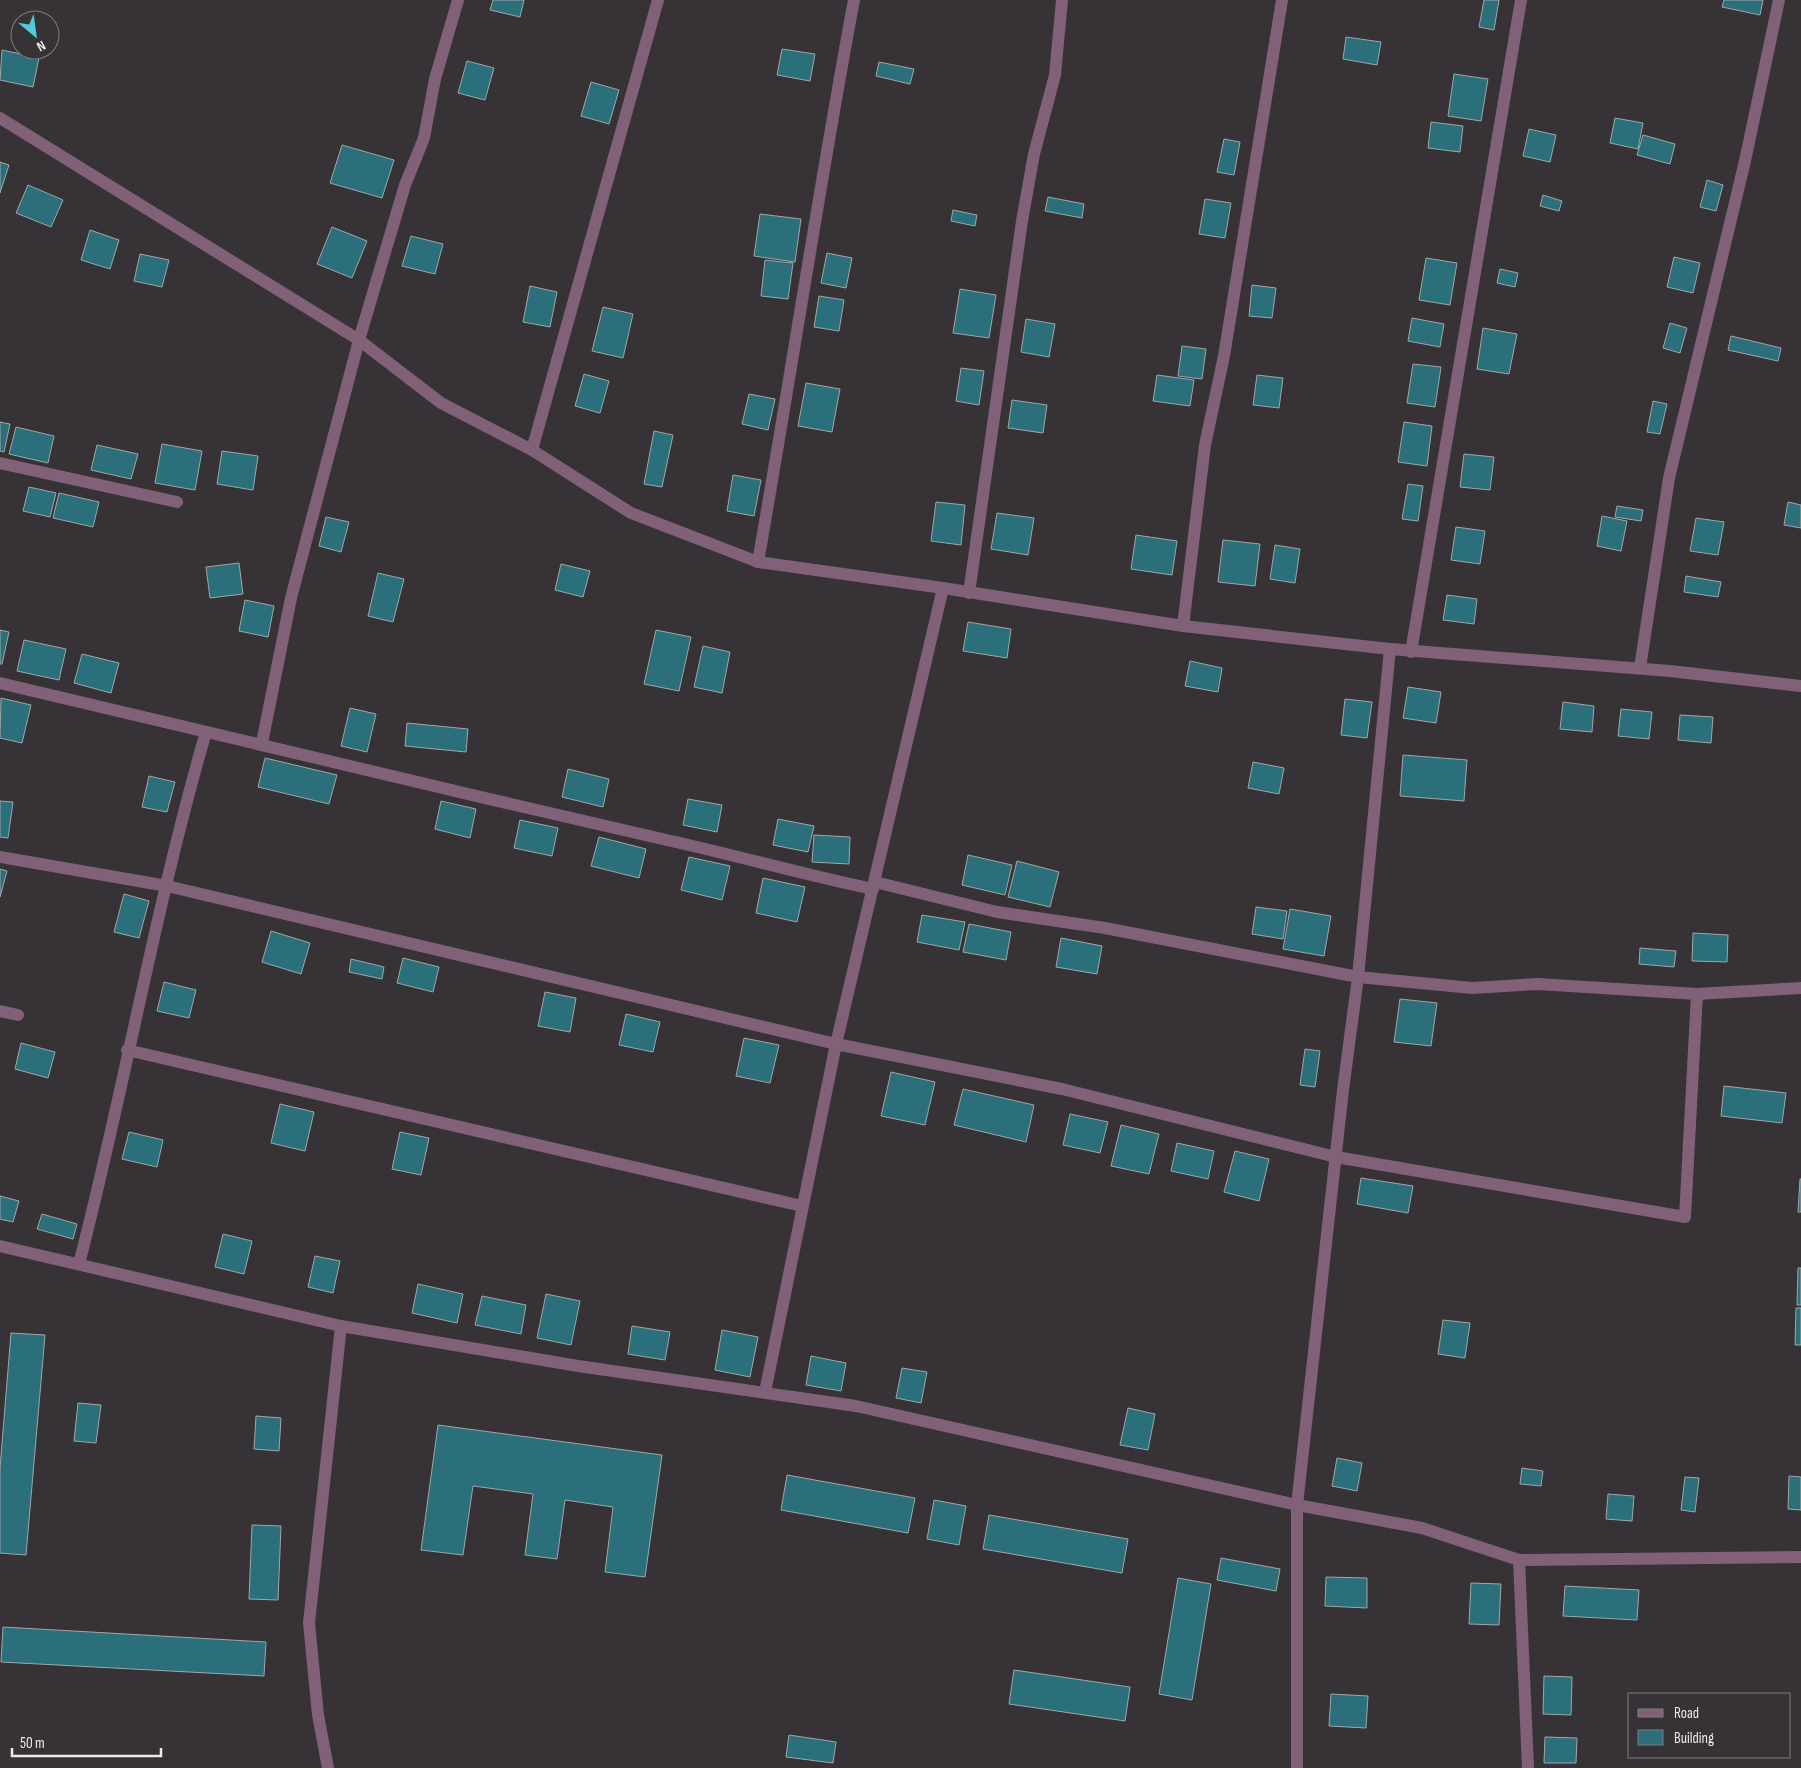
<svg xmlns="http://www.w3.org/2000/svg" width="1801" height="1768" font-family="'Sofia Sans Condensed',sans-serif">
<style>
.building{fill:#2b6f7a;stroke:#a0a8a9}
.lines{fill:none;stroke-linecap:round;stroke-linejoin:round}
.street{stroke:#806178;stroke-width:12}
</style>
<rect width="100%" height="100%" fill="#363235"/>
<g class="building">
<path d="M493 0H524L520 17 490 10Z"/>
<path d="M1484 0H1499L1494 30 1479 27Z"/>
<path d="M1724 0H1763L1760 15 1722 7Z"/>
<path d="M1346 37 1381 42 1377 65 1343 59Z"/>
<path d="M782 49 815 54 810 81 777 75Z"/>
<path d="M2 50 39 58 33 87 0 80Z"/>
<path d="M467 61 494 68 485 100 458 93Z"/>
<path d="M879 62 914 69 910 84 876 76Z"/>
<path d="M1454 74 1488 79 1481 121 1448 116Z"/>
<path d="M591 82 619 90 609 124 581 116Z"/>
<path d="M1615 118 1643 123 1638 149 1610 143Z"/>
<path d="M1431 122 1463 126 1460 152 1428 148Z"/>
<path d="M1529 129 1556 135 1550 162 1523 156Z"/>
<path d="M1643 135 1675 144 1670 164 1637 155Z"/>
<path d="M1224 139 1240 142 1234 175 1217 172Z"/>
<path d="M342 145 394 160 382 198 330 183Z"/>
<path d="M0 162 9 165 0 193Z"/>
<path d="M1707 180 1723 185 1716 211 1700 207Z"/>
<path d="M28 185 63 200 51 227 16 213Z"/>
<path d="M1543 195 1562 201 1559 211 1540 206Z"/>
<path d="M1048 197 1084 204 1082 218 1045 211Z"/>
<path d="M1205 199 1231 203 1225 238 1199 234Z"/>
<path d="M953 210 977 215 975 226 951 221Z"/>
<path d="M760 214 801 219 795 262 754 256Z"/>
<path d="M332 227 367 241 352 278 317 264Z"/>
<path d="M90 230 119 240 110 269 81 260Z"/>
<path d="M411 236 443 244 435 274 402 266Z"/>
<path d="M827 253 852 258 846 288 821 283Z"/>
<path d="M140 254 169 260 162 287 134 281Z"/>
<path d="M1674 257 1700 263 1693 293 1667 287Z"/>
<path d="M1426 258 1457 263 1450 305 1419 300Z"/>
<path d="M765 260 793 263 788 299 761 296Z"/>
<path d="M1500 269 1518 273 1515 287 1497 283Z"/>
<path d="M1252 285 1276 288 1272 318 1249 316Z"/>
<path d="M530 286 557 292 550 327 523 322Z"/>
<path d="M960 289 996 295 989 338 953 333Z"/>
<path d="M819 296 844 300 839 331 814 327Z"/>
<path d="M603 307 633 314 623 358 592 351Z"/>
<path d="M1412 318 1444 324 1440 347 1408 341Z"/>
<path d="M1026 319 1055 324 1049 357 1021 352Z"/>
<path d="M1670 323 1687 328 1680 353 1663 348Z"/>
<path d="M1483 328 1517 334 1509 374 1477 369Z"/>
<path d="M1731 336 1781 348 1778 361 1728 350Z"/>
<path d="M1182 346 1206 349 1202 379 1178 376Z"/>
<path d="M1413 364 1441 367 1435 407 1407 403Z"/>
<path d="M961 368 984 371 979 405 956 401Z"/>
<path d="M584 374 609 381 600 413 575 406Z"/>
<path d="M1157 375 1194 380 1190 406 1153 401Z"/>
<path d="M1257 375 1283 378 1279 408 1253 405Z"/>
<path d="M806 383 840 389 832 432 798 426Z"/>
<path d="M749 394 775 399 768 430 742 424Z"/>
<path d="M1012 400 1047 405 1043 433 1008 428Z"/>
<path d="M1653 401 1667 404 1660 434 1647 432Z"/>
<path d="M0 422 10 424 4 452 0 451Z"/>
<path d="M1404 422 1432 426 1427 466 1398 462Z"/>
<path d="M16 427 54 436 48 463 9 454Z"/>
<path d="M654 431 673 435 662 487 644 484Z"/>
<path d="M162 444 202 451 195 490 155 483Z"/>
<path d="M97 445 138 454 131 479 91 470Z"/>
<path d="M222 451 258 456 253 490 217 484Z"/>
<path d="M1464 454 1494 457 1490 490 1460 487Z"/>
<path d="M733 475 761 480 754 516 727 511Z"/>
<path d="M1408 484 1423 486 1418 521 1402 519Z"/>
<path d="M29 487 56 493 50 517 23 511Z"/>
<path d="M59 493 99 502 93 527 53 518Z"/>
<path d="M936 502 965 505 961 545 931 541Z"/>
<path d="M1788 502 1801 505V528L1784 525Z"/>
<path d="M1617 506 1643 510 1641 521 1615 517Z"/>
<path d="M997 513 1034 518 1028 555 991 549Z"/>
<path d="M1602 516 1627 521 1621 551 1597 546Z"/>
<path d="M326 517 349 522 341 552 319 546Z"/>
<path d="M1696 518 1724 522 1718 555 1690 551Z"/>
<path d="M1456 527 1485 531 1480 564 1451 560Z"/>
<path d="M1136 535 1177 541 1172 575 1131 569Z"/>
<path d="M1223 540 1260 544 1255 586 1218 582Z"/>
<path d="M1275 545 1300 549 1295 583 1270 579Z"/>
<path d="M239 563 243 594 210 598 206 567Z"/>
<path d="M561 564 590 571 583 597 555 590Z"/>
<path d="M378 573 404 579 393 622 368 616Z"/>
<path d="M1686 576 1721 582 1718 597 1684 592Z"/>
<path d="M1447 595 1477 599 1474 624 1443 620Z"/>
<path d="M245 600 274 606 268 637 239 631Z"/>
<path d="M968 622 1011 629 1007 658 963 651Z"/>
<path d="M0 630 9 632 2 664H0Z"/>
<path d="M656 630 691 637 679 691 644 684Z"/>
<path d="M24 640 66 649 59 680 17 671Z"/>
<path d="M703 646 730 652 722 693 694 687Z"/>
<path d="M82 654 119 663 111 693 74 683Z"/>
<path d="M1190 661 1222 668 1218 692 1185 686Z"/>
<path d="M1408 687 1441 692 1436 723 1403 718Z"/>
<path d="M1 698 31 705 22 743 0 738Z"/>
<path d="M1345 699 1372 702 1367 738 1341 735Z"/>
<path d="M1563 702 1594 706 1592 732 1560 729Z"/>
<path d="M350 708 376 714 367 752 341 746Z"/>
<path d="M1621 709 1652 712 1649 739 1618 736Z"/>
<path d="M1680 715 1713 717 1711 743 1678 740Z"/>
<path d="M407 723 468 729 466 752 405 746Z"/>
<path d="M1403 755 1467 760 1464 801 1400 796Z"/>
<path d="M265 758 337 775 329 804 258 787Z"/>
<path d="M1253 762 1284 768 1279 794 1248 788Z"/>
<path d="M568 769 609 779 603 807 562 797Z"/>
<path d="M149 776 175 782 167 812 142 807Z"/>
<path d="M688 799 722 805 717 832 683 825Z"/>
<path d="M0 801 13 802 8 838 0 837Z"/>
<path d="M441 801 476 809 470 838 435 829Z"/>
<path d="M778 819 814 826 808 852 773 845Z"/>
<path d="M520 820 558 828 552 856 514 848Z"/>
<path d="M814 835 850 837 849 864 812 862Z"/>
<path d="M599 837 646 849 639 878 591 866Z"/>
<path d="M968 855 1012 865 1005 895 962 885Z"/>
<path d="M689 857 730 866 722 900 681 890Z"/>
<path d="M1017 861 1059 872 1050 907 1008 897Z"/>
<path d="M0 869 7 871 0 897Z"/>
<path d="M763 878 805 887 797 922 756 913Z"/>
<path d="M124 894 149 901 139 938 114 932Z"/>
<path d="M1256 907 1287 911 1283 939 1252 934Z"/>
<path d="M1290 909 1331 916 1324 956 1283 949Z"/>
<path d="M922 915 965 922 959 950 917 942Z"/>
<path d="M969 924 1011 932 1006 960 963 952Z"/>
<path d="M271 931 310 943 301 974 262 962Z"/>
<path d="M1693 933 1728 935 1727 962 1692 961Z"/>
<path d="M1061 938 1102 946 1097 974 1056 967Z"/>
<path d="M1640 948 1676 951 1674 967 1639 964Z"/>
<path d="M403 958 439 967 433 992 397 983Z"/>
<path d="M351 959 384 967 382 979 349 972Z"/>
<path d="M164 982 196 990 189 1018 157 1011Z"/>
<path d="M545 992 576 998 570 1032 538 1026Z"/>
<path d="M1400 999 1437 1003 1431 1046 1394 1042Z"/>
<path d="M626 1014 660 1022 653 1052 619 1045Z"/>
<path d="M744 1038 779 1045 770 1083 736 1076Z"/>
<path d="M21 1043 55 1052 48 1078 15 1069Z"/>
<path d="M1305 1049 1320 1051 1315 1087 1300 1085Z"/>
<path d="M891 1072 935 1082 925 1125 881 1116Z"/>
<path d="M1724 1086 1786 1093 1782 1123 1721 1116Z"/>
<path d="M963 1089 1034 1105 1026 1142 954 1125Z"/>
<path d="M280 1104 314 1112 305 1151 271 1143Z"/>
<path d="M1070 1114 1108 1122 1100 1153 1063 1145Z"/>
<path d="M1121 1125 1159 1134 1149 1174 1111 1166Z"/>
<path d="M129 1132 163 1140 157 1167 122 1159Z"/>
<path d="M400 1132 429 1138 421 1175 392 1169Z"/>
<path d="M1177 1143 1214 1151 1208 1179 1171 1171Z"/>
<path d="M1235 1151 1269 1159 1259 1201 1224 1192Z"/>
<path d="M1361 1178 1413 1186 1408 1213 1357 1204Z"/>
<path d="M1800 1179H1801V1212H1798Z"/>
<path d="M0 1196 19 1201 13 1222 0 1219Z"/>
<path d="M42 1214 77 1224 73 1239 37 1229Z"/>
<path d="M223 1234 252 1241 244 1274 215 1267Z"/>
<path d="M315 1256 340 1261 333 1293 308 1287Z"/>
<path d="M1798 1268H1801V1305H1797Z"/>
<path d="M418 1284 463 1294 457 1323 412 1313Z"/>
<path d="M546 1294 580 1301 571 1345 537 1338Z"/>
<path d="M482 1296 526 1305 521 1334 475 1325Z"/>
<path d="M1796 1308H1801V1345H1795Z"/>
<path d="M1443 1320 1470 1323 1465 1358 1438 1354Z"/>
<path d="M632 1326 670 1332 665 1360 628 1354Z"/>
<path d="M722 1330 758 1337 750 1377 715 1370Z"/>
<path d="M11 1333 45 1335 26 1555 0 1553V1468Z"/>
<path d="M811 1356 846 1363 841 1391 806 1385Z"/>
<path d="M902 1368 927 1372 921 1403 896 1398Z"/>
<path d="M78 1403 101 1405 96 1443 74 1441Z"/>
<path d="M1128 1408 1155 1414 1148 1450 1120 1445Z"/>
<path d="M256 1416 281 1418 279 1451 254 1449Z"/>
<path d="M438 1425 662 1455 645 1577 605 1572 613 1507 565 1500 557 1559 525 1555 533 1494 473 1486 463 1555 421 1550Z"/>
<path d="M1337 1458 1362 1463 1357 1491 1332 1486Z"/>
<path d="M1522 1468 1543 1471 1541 1486 1520 1484Z"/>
<path d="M787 1475 915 1498 908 1533 781 1510Z"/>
<path d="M1789 1476 1801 1477V1510L1788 1509Z"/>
<path d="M1685 1477 1699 1478 1695 1512 1681 1510Z"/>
<path d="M1608 1494 1634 1496 1632 1521 1606 1519Z"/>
<path d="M934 1500 966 1506 959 1545 927 1539Z"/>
<path d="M989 1515 1128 1539 1122 1573 983 1549Z"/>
<path d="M252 1525 281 1526 278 1600 249 1599Z"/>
<path d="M1221 1558 1280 1569 1276 1591 1217 1580Z"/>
<path d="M1326 1577 1367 1578V1608L1325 1606Z"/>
<path d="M1178 1578 1211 1584 1192 1700 1159 1694Z"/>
<path d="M1471 1583 1501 1584 1499 1625 1469 1624Z"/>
<path d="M1565 1586 1639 1590 1637 1620 1563 1616Z"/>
<path d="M3 1627 266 1642 264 1676 1 1662Z"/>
<path d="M1014 1670 1130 1687 1125 1721 1009 1704Z"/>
<path d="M1544 1676 1572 1677 1571 1715 1543 1714Z"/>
<path d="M1331 1694 1368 1696 1366 1728 1329 1726Z"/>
<path d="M789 1735 836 1742 833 1763 786 1757Z"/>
<path d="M1545 1737 1577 1738 1576 1763H1544Z"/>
</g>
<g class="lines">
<g class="street">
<path d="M0 118 359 340 441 403 532 450 631 513 758 562 943 588"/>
<path d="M532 450 658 0"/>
<path d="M0 463 177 502"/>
<path d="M758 562C791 375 819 187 854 0"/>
<path d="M969 593 1022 221 1034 154 1055 75 1062 0"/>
<path d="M1183 626 1205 445 1224 356 1282 0"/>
<path d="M1390 649 1670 671 1801 686"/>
<path d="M1411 652 1521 0"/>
<path d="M1640 668 1669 478 1745 161 1779 0"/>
<path d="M0 683C224 736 447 790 671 841 739 856 805 875 873 889"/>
<path d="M262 743 291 598 359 340 405 185 424 138 435 79 458 0"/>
<path d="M0 857 167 886 836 1044 1062 1089 1336 1157 1685 1217 1697 994"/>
<path d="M875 882 997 912 1105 928 1358 977 1472 988 1538 984 1697 994 1801 988"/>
<path d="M0 1011 18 1015"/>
<path d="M127 1050 802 1206"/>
<path d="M0 1246 341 1326 578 1366 856 1406 1297 1505 1422 1528 1519 1560 1801 1557"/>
<path d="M79 1264C125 1087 155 907 206 732"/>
<path d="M765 1392 836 1044 943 588 1183 626 1390 649 1358 977 1343 1090 1297 1505V1768"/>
<path d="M1519 1560 1528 1768"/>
<path d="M328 1768 318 1715 309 1623 341 1326"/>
</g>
</g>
<rect x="1628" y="1693" width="162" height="65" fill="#363235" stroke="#7f7c7e"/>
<rect x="1638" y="1709" width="25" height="8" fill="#806178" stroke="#7f7c7e"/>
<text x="1674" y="1718" font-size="15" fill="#edeaec">Road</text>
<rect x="1638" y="1730" width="25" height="15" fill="#2b6f7a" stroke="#7f7c7e"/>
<text x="1674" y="1743" font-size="15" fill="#edeaec">Building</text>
<g transform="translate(35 35) rotate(151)"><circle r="24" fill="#363235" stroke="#7f7c7e"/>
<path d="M0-4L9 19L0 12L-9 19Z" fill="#53cadc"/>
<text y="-8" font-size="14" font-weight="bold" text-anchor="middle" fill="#edeaec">N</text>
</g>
<path d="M12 1748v8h149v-8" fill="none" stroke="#edeaec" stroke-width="2.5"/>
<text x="20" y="1748" font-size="15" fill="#edeaec" stroke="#363235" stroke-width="4" paint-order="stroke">50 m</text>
</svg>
